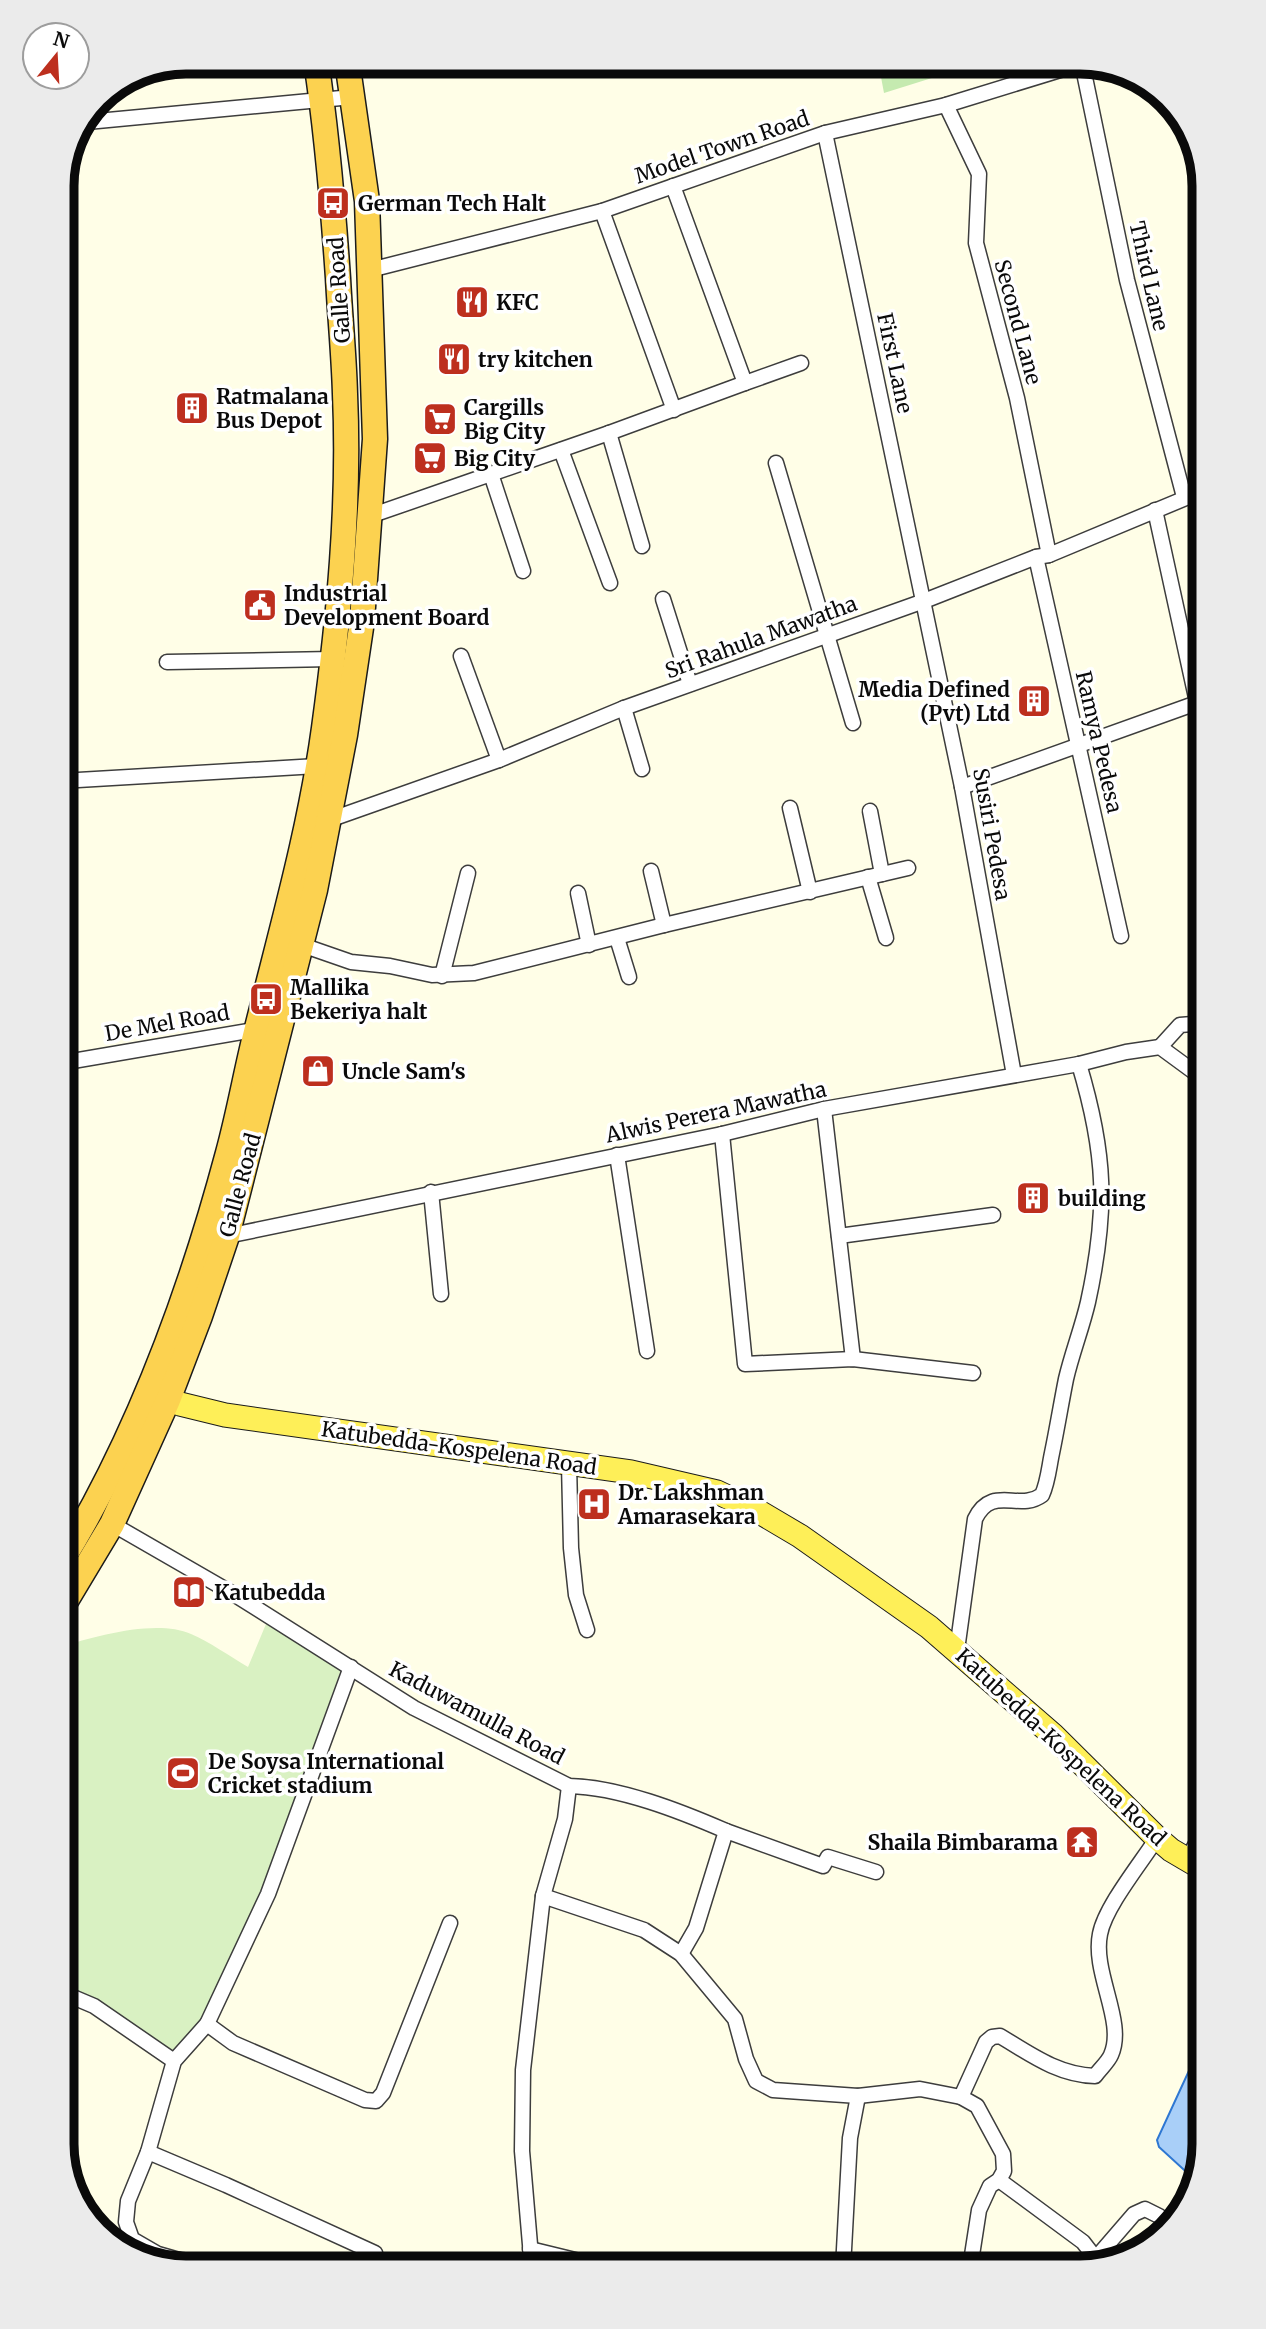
<svg xmlns="http://www.w3.org/2000/svg" width="1266" height="2329" font-family="Merriweather,serif">
<style>
.green{fill:#c5eab0}
.pitch{fill:#d9f1c2}
.water{fill:#a9cff8;stroke:#2e77d2;stroke-width:2}
.lines{fill:none;stroke-linecap:round;stroke-linejoin:round}
.minor-casing{stroke:#3d3d3d;stroke-width:17}
.primary-casing{stroke:#1b1b1b;stroke-width:25}
.trunk-casing{stroke:#1b1b1b;stroke-width:27}
.minor{stroke:#fff;stroke-width:14}
.primary{stroke:#feef58;stroke-width:23}
.trunk{stroke:#fcd250;stroke-width:24}
.labels{text-anchor:middle;dominant-baseline:central;stroke-width:7;stroke-linejoin:round;paint-order:stroke}
.street-label{font-size:21px;fill:#0a0a0a;stroke:#fff}
.poi-label{font-size:21px;font-weight:bold;fill:#0a0a0a;stroke:#fff;text-anchor:start}
.rim{fill:none;stroke:#0a0a0a;stroke-width:9}
</style>
<rect width="100%" height="100%" fill="#fffee7"/>
<path class="green" d="M878 61 983 62 884 93Z"/>
<path class="pitch" d="M266 1624 342 1667 266 1879 208 2015 174 2056 98 2004 61 1985V1647C96 1636 156 1619 191 1634 210 1642 229 1656 248 1667Z"/>
<path class="water" d="M1205 2036V2144L1194 2179 1159 2147 1157 2140Z"/>
<g class="lines">
<g class="minor-casing">
<g id="minor">
<path d="M1082 63 1127 280 1184 497"/>
<path d="M946 105 979 174 976 243 1017 398 1049 555"/>
<path d="M87 122 352 97"/>
<path d="M825 133 962 787 1014 1075"/>
<path d="M602 211 674 410"/>
<path d="M370 270 602 211 825 133 946 105 1086 62"/>
<path d="M745 383 801 363"/>
<path d="M609 433 642 546"/>
<path d="M561 450 610 583"/>
<path d="M776 463 853 723"/>
<path d="M491 474 523 571"/>
<path d="M1155 510 1205 739"/>
<path d="M367 517 609 433 745 383 673 186"/>
<path d="M1036 557 1121 936"/>
<path d="M663 599 690 684"/>
<path d="M461 656 499 760"/>
<path d="M167 662 332 659"/>
<path d="M624 708 642 769"/>
<path d="M61 781 317 766"/>
<path d="M962 787 1205 700"/>
<path d="M790 808 810 892"/>
<path d="M870 811 882 874"/>
<path d="M329 820 499 760 624 708 924 601 1036 557 1049 555 1205 490"/>
<path d="M651 871 664 925"/>
<path d="M868 877 886 938"/>
<path d="M578 893 589 945"/>
<path d="M617 938 629 977"/>
<path d="M302 945 351 962 390 966 432 975 474 973 664 925 908 868"/>
<path d="M442 976 468 873"/>
<path d="M1160 1047 1180 1025 1205 1023"/>
<path d="M61 1063 260 1029"/>
<path d="M824 1109 853 1359"/>
<path d="M722 1134 745 1364 853 1359 973 1373"/>
<path d="M617 1155 647 1351"/>
<path d="M431 1192 441 1294"/>
<path d="M227 1236 722 1134 824 1109 1079 1064 1126 1052 1160 1047 1205 1080"/>
<path d="M839 1236 993 1215"/>
<path d="M569 1464 571 1548 576 1595 587 1630"/>
<path d="M112 1524 237 1596 414 1708 569 1786C619 1787 680 1811 726 1831L696 1928 681 1954"/>
<path d="M957 1650 975 1519C992 1484 1019 1512 1042 1495 1048 1482 1049 1467 1052 1453 1057 1429 1061 1404 1066 1379 1072 1353 1082 1328 1088 1302 1108 1210 1106 1154 1079 1064"/>
<path d="M726 1831 823 1866 828 1857 876 1872"/>
<path d="M1187 1860 1205 1827"/>
<path d="M543 1896 644 1930 681 1954 735 2019 746 2059 756 2081 773 2090 858 2096 920 2089 961 2097"/>
<path d="M61 1992 94 2006 174 2061"/>
<path d="M207 2024 233 2043 365 2100 376 2101 383 2093 450 1923"/>
<path d="M148 2152 226 2185 375 2253"/>
<path d="M999 2180 1083 2242 1100 2264"/>
<path d="M530 2249 608 2268"/>
<path d="M1096 2258 1134 2214 1145 2209 1159 2216 1169 2225"/>
<path d="M207 2268 158 2254 132 2239 126 2222 128 2201 148 2152 174 2061 207 2024 268 1894 351 1667"/>
<path d="M532 2268 522 2151 523 2070 543 1896 565 1819 569 1786"/>
<path d="M843 2268 850 2138 858 2096"/>
<path d="M970 2268 979 2210 990 2186 999 2180 1004 2171 1003 2154 977 2106 961 2097 986 2042 992 2037 1000 2036C1030 2054 1058 2075 1095 2076 1100 2069 1108 2062 1111 2055 1126 2022 1092 1973 1100 1934 1105 1907 1141 1863 1157 1838"/>
</g>
</g>
<g class="primary-casing">
<path id="primary" d="M150 1394 180 1404 225 1415 631 1472 717 1492 761 1513 800 1536 929 1627 1053 1735 1157 1838 1171 1850 1205 1870"/>
</g>
<g class="trunk-casing">
<g id="trunk">
<path d="M61 1562C138 1437 190 1295 228 1153 239 1113 246 1072 256 1032 281 931 310 831 324 728 339 618 350 505 345 394 344 356 340 317 338 278 333 206 327 133 316 61"/>
<path d="M61 1609 112 1524 168 1400 200 1316 227 1236 315 890 345 735 362 621 375 439 367 201 347 61"/>
</g>
</g>
<use href="#minor" class="minor"/>
<use href="#primary" class="primary"/>
<use href="#trunk" class="trunk"/>
</g>
<defs>
<g id="bus-square" transform="scale(1.75)"><rect x="-9" y="-9" width="18" height="18" rx="4" fill="#bd2f1e" stroke="#fff"/><path d="M-5-6H5V4H4V6H2V4H-2V6H-4V4H-5ZM-3.5-4V0h7V-4ZM-3.5 1.2v1.5H-2V1.2ZM2 1.2v1.5H3.5V1.2Z" fill="#fff"/></g>
<g id="restaurant-square" transform="scale(1.75)"><rect x="-9" y="-9" width="18" height="18" rx="4" fill="#bd2f1e" stroke="#fff"/><path d="M-5-6h1v4h1v-4h1v4h1v-4h1v5L-1.5 .5V6h-2V.5L-5-1ZM5-6V6H3V1.5H1.5Q1.5-4 5-6Z" fill="#fff"/></g>
<g id="building-square" transform="scale(1.75)"><rect x="-9" y="-9" width="18" height="18" rx="4" fill="#bd2f1e" stroke="#fff"/><path d="M-4-6H4V6H1V3H-1V6H-4ZM-2.5-4.3h1.7v1.8h-1.7ZM.8-4.3h1.7v1.8H.8ZM-2.5-1h1.7V.8h-1.7ZM.8-1h1.7V.8H.8Z" fill="#fff"/></g>
<g id="supermarket-square" transform="scale(1.75)"><rect x="-9" y="-9" width="18" height="18" rx="4" fill="#bd2f1e" stroke="#fff"/><path d="M-6-5.5h2.5l.6 2H6L4.5 2H-2.5L-4.4-4H-6ZM-1.5 3.2a1.3 1.3 0 1 0 .1 0ZM3 3.2a1.3 1.3 0 1 0 .1 0Z" fill="#fff"/></g>
<g id="civic-square" transform="scale(1.75)"><rect x="-9" y="-9" width="18" height="18" rx="4" fill="#bd2f1e" stroke="#fff"/><path d="M-.6-6.5H3V-4.5H.6V-3L4-1V1h2V6H-6V1h2V-1L-.6-3ZM-1.2 2.5V6h2.4V2.5Z" fill="#fff"/></g>
<g id="shop-square" transform="scale(1.75)"><rect x="-9" y="-9" width="18" height="18" rx="4" fill="#bd2f1e" stroke="#fff"/><path d="M-5-2.5h2.3a2.7 3.5 0 0 1 5.4 0H5L5.5 6h-11ZM-1.5-2.5h3a1.5 2.3 0 0 0-3 0Z" fill="#fff"/></g>
<g id="hospital-square" transform="scale(1.75)"><rect x="-9" y="-9" width="18" height="18" rx="4" fill="#bd2f1e" stroke="#fff"/><path d="M-5-5h3v3.5h4V-5h3V5h-3V1.5h-4V5h-3Z" fill="#fff"/></g>
<g id="library-square" transform="scale(1.75)"><rect x="-9" y="-9" width="18" height="18" rx="4" fill="#bd2f1e" stroke="#fff"/><path d="M-6-4Q-3-5.5-.7-3.5V5Q-3 3-6 4ZM6-4Q3-5.5 .7-3.5V5Q3 3 6 4Z" fill="#fff"/></g>
<g id="stadium-square" transform="scale(1.75)"><rect x="-9" y="-9" width="18" height="18" rx="4" fill="#bd2f1e" stroke="#fff"/><path d="M0-5a6.5 5 0 1 0 0 10a6.5 5 0 1 0 0-10ZM-3.5-1.8h7v3.6h-7Z" fill="#fff"/></g>
<g id="temple-square" transform="scale(1.75)"><rect x="-9" y="-9" width="18" height="18" rx="4" fill="#bd2f1e" stroke="#fff"/><path d="M0-6L5-2H3V0L6.5 2.5H4V6H1.5V3h-3V6H-4V2.5H-6.5L-3 0V-2H-5Z" fill="#fff"/></g>
</defs>
<g fill-rule="evenodd">
<use href="#bus-square" x="333" y="203"/>
<use href="#restaurant-square" x="472" y="302"/>
<use href="#restaurant-square" x="454" y="359"/>
<use href="#building-square" x="192" y="408"/>
<use href="#supermarket-square" x="440" y="419"/>
<use href="#supermarket-square" x="430" y="458"/>
<use href="#civic-square" x="260" y="605"/>
<use href="#building-square" x="1034" y="701"/>
<use href="#bus-square" x="266" y="999"/>
<use href="#shop-square" x="318" y="1071"/>
<use href="#building-square" x="1033" y="1198"/>
<use href="#hospital-square" x="594" y="1504"/>
<use href="#library-square" x="189" y="1592"/>
<use href="#stadium-square" x="183" y="1773"/>
<use href="#temple-square" x="1082" y="1842"/>
</g>
<g class="labels">
<g class="street-label">
<text transform="translate(722 147) rotate(-19)">Model Town Road</text>
<text transform="translate(1149 276) rotate(77)">Third Lane</text>
<text transform="translate(339 290) rotate(-94)">Galle Road</text>
<text transform="translate(1018 322) rotate(75)">Second Lane</text>
<text transform="translate(895 363) rotate(78)">First Lane</text>
<text transform="translate(761 637) rotate(-20)">Sri Rahula Mawatha</text>
<text transform="translate(1099 742) rotate(77)">Ramya Pedesa</text>
<text transform="translate(992 834) rotate(80)">Susiri Pedesa</text>
<text transform="translate(167 1023) rotate(-10)">De Mel Road</text>
<text transform="translate(716 1112) rotate(-12)">Alwis Perera Mawatha</text>
<text transform="translate(240 1185) rotate(-75)">Galle Road</text>
<text transform="translate(459 1448) rotate(8)">Katubedda-Kospelena Road</text>
<text transform="translate(477 1713) rotate(28)">Kaduwamulla Road</text>
<text transform="translate(1061 1747) rotate(43)">Katubedda-Kospelena Road</text>
</g>
<g class="poi-label">
<text x="358" y="203">German Tech Halt</text>
<text x="496" y="302">KFC</text>
<text x="478" y="359">try kitchen</text>
<text x="216" y="396">Ratmalana<tspan x="216" dy="24">Bus Depot</tspan></text>
<text x="464" y="407">Cargills<tspan x="464" dy="24">Big City</tspan></text>
<text x="454" y="458">Big City</text>
<text x="284" y="593">Industrial<tspan x="284" dy="24">Development Board</tspan></text>
<text x="1010" y="689" text-anchor="end">Media Defined<tspan x="1010" dy="24">(Pvt) Ltd</tspan></text>
<text x="290" y="987">Mallika<tspan x="290" dy="24">Bekeriya halt</tspan></text>
<text x="342" y="1071">Uncle Sam's</text>
<text x="1058" y="1198">building</text>
<text x="618" y="1492">Dr. Lakshman<tspan x="618" dy="24">Amarasekara</tspan></text>
<text x="214" y="1592">Katubedda</text>
<text x="208" y="1761">De Soysa International<tspan x="208" dy="24">Cricket stadium</tspan></text>
<text x="1058" y="1842" text-anchor="end">Shaila Bimbarama</text>
</g>
</g>
<path d="M0 0H1266V2329H0ZM186 74H1080A112 112 0 0 1 1192 186V2144A112 112 0 0 1 1080 2256H186A112 112 0 0 1 74 2144V186A112 112 0 0 1 186 74Z" fill="#ebebeb" fill-rule="evenodd"/>
<path class="rim" d="M186 74H1080A112 112 0 0 1 1192 186V2144A112 112 0 0 1 1080 2256H186A112 112 0 0 1 74 2144V186A112 112 0 0 1 186 74Z"/>
<g transform="translate(56 56) rotate(18)"><circle r="33" fill="#ffffff" stroke="#9d9d9d" stroke-width="2"/>
<path d="M0-5L12 26L0 18L-12 26Z" fill="#bd2f1e"/>
<text y="-10" font-size="19" font-weight="bold" text-anchor="middle" fill="#0a0a0a">N</text>
</g>
</svg>
